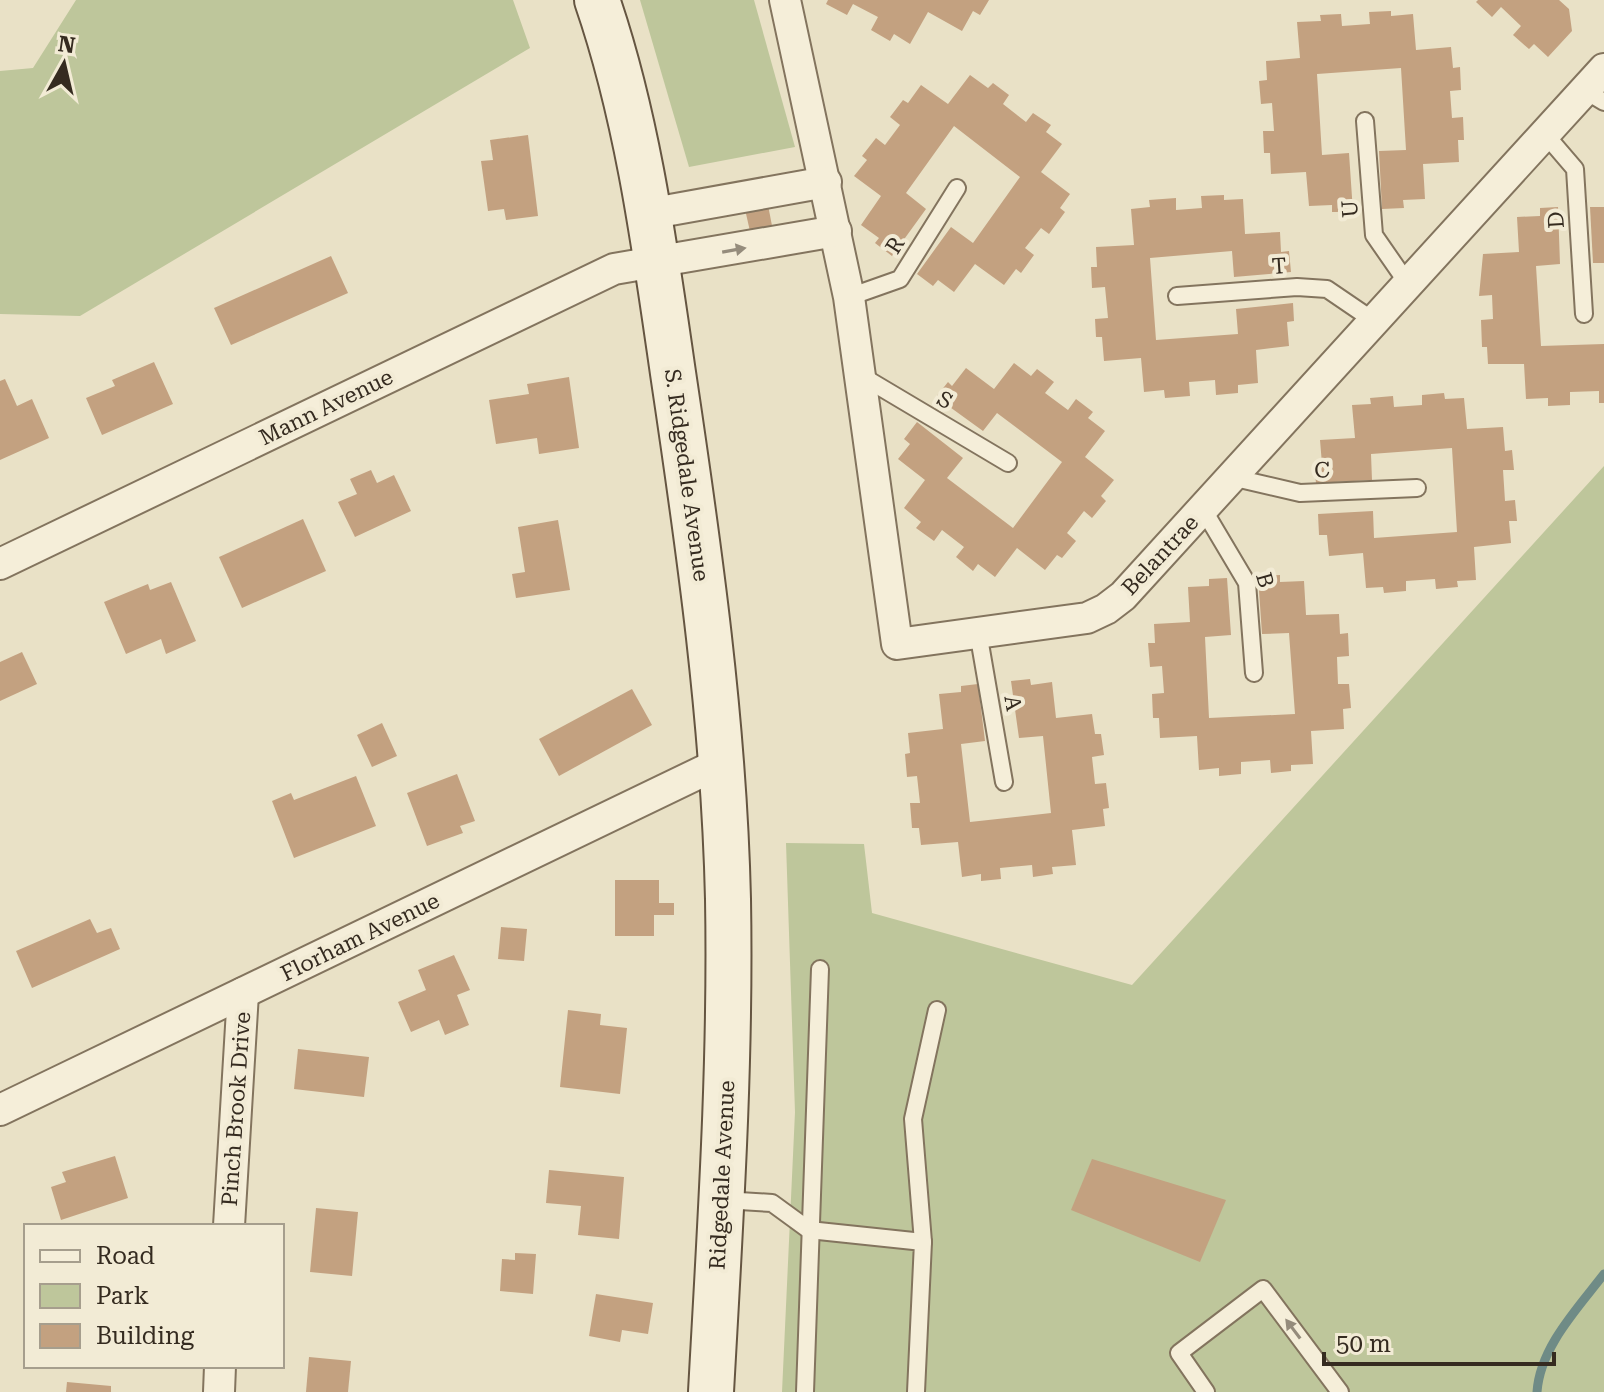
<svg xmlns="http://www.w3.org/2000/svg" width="1604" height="1392" font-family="'Roboto Serif',serif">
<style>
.green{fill:#bec69b}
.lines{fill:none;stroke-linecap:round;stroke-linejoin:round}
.stream{stroke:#6f8b86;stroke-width:9}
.building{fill:#c3a180}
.lane-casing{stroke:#83745e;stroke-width:20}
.street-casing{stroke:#83745e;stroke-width:34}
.secondary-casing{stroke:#655541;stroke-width:48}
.lane{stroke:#f5eed9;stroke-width:16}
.street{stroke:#f5eed9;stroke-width:30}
.secondary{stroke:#f5eed9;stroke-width:44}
.oneway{fill:#958c7c}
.labels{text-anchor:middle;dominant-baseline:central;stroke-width:8;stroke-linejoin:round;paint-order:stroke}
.street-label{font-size:22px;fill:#352b20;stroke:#f2ebd5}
</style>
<rect width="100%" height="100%" fill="#e9e1c6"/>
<g class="green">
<path d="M76 0H513L530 48 80 316 0 314V71L33 68Z"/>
<path d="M640 0H754L795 147 689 167Z"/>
<path d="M1604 466V1392H782L795 1112 786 843 864 844 872 913 1132 985Z"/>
</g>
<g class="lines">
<path class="stream" d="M1537 1392C1540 1347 1578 1308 1604 1274"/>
</g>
<g class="building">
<path d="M828 0H989L980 15 973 11 962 31 928 12 910 44 894 34 890 41 871 30 878 17 853 4 847 15 826 4Z"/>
<path d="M1478 0H1559L1569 9 1572 31 1548 57 1534 44 1529 49 1513 35 1521 26 1501 7 1492 17 1476 2Z"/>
<path d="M1391 11V16L1413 14 1416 50 1451 47 1453 68 1460 67 1461 90 1450 91 1452 118 1463 117 1464 140H1458L1459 162 1423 164 1425 199 1403 200 1404 208 1382 209 1379 151 1406 150 1401 68 1317 74 1322 155 1349 153 1353 212H1332V205L1309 206 1306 172 1271 174 1270 153H1264L1263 131H1274L1272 103 1261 104 1259 81 1267 80 1266 61 1300 58 1297 22 1321 21 1320 15 1341 14 1342 26 1370 24 1369 12Z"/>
<path d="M970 75 988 88 993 83 1009 95 1003 104 1026 122 1033 113 1051 125 1046 132 1062 144 1041 172 1070 194 1060 208 1065 212 1049 234 1041 228 1025 248 1034 255 1021 273 1016 269 1004 285 975 264 954 292 938 280 933 286 917 274 951 227 973 243 1020 177 954 126 906 193 926 209 892 256 875 243 879 238 861 225 881 196 854 176 867 160 862 156 876 138 885 145 900 125 890 117 903 100 908 103 921 85 948 104Z"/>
<path d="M528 135 538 216 506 220 504 209 488 211 481 161 493 160 490 140Z"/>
<path d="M1224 195V200L1243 199 1245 234 1280 232 1281 252 1289 251 1291 272 1234 277 1232 251 1150 258 1156 340 1238 334 1236 309 1293 303 1294 321 1287 322 1289 346 1256 350 1258 383 1238 385V393L1216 395 1215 380 1189 382 1190 396 1165 398 1164 390 1144 392 1141 358 1104 361 1102 337H1096L1095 319 1108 318 1105 287 1092 288 1091 267H1097L1096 247 1134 245 1131 209 1150 207 1149 200 1176 198V210L1202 208 1201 196Z"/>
<path d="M767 200 774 236 752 240 744 205Z"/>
<path d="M1558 207 1560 264 1536 266 1541 346 1604 344V403H1599V391L1570 392V405L1548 406V398L1526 399 1524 364H1488L1487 347H1482L1481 320 1493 319 1492 295 1479 296 1483 254 1519 252 1517 217 1540 216V208Z"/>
<path d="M1590 207H1604V263H1593Z"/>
<path d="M331 256 348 293 231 345 214 308Z"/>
<path d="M154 362 173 404 102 435 86 398 115 386 112 380Z"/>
<path d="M1014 363 1031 376 1037 369 1054 382 1045 393 1068 410 1076 399 1093 412 1088 418 1105 431 1085 457 1114 480 1101 496 1106 501 1092 518 1084 511 1067 533 1076 541 1062 558 1057 555 1045 570 1017 548 995 577 978 564 973 571 956 557 964 547 942 530 934 541 916 528 921 522 904 508 925 480 898 459 910 444 904 439 917 422 963 458 947 478 1013 528 1062 462 997 413 983 431 936 397 948 382 952 386 966 368 994 389Z"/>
<path d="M569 377 579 448 539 454 537 438 496 444 489 400 529 394 527 384Z"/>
<path d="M5 379 17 406 32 399 49 438 0 460V381Z"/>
<path d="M1444 393 1445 399 1464 398 1467 429 1503 427 1505 451 1512 450 1514 470H1503L1505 501 1515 500 1517 521H1509L1511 543 1474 547 1476 580 1457 581 1458 587 1436 589 1435 579 1406 581V591L1384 593 1383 587 1366 588 1363 553 1329 556 1327 535H1319L1318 514 1373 511 1374 538 1457 532 1452 448 1371 454 1372 480 1316 483 1314 464H1322L1320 440 1355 438 1352 405 1371 404 1370 398 1393 396 1394 407 1422 405V395Z"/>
<path d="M371 470 377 483 394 475 411 511 355 537 338 502 357 494 350 479Z"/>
<path d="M303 519 326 571 242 608 219 557Z"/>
<path d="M558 520 570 590 516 598 512 574 525 572 518 527Z"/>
<path d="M1280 575V582L1304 581 1306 615 1339 614 1340 634 1348 633 1349 656 1337 657 1338 684H1349L1351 708 1343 709 1344 729 1311 731 1313 764 1291 765V771L1271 773 1270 760 1241 762V774L1219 776V768L1199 770 1197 736 1160 738 1159 718H1153L1152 694 1164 693 1162 666 1150 667 1148 643H1155L1154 624 1190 622 1188 587 1209 586V579L1227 578 1231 635 1205 637 1209 718 1295 714 1289 633 1262 634 1258 576Z"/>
<path d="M171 582 196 641 166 654 161 639 126 654 104 602 148 584 150 590Z"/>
<path d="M22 652 37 684 0 701V662Z"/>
<path d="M1030 679 1031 685 1052 682 1056 718 1092 714 1095 734H1101L1104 755 1092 757 1095 784 1106 783 1109 808 1103 809 1105 826 1072 830 1076 865 1052 867 1053 874 1033 877 1032 865 1000 868 1001 879 981 881V874L962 877 958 842 921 845 919 828H912L910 803H920L917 776 907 777 905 754 910 753 908 733 943 729 939 694 961 692V686L978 684 985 741 961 744 970 822 1051 813 1043 736 1019 738 1011 681Z"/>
<path d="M632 689 652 725 559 776 539 739Z"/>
<path d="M382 723 397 756 372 767 357 735Z"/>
<path d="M457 774 475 821 460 826 463 833 427 846 407 793Z"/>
<path d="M356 776 376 826 294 858 272 801 291 793 294 800Z"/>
<path d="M615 880H659V903H674V915H654V936H615Z"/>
<path d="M90 919 97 933 111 928 120 949 32 988 16 951Z"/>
<path d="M501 927 527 929 524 961 498 959Z"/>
<path d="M454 955 470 990 457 995 469 1025 445 1035 439 1020 411 1032 398 1002 426 990 418 970Z"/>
<path d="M568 1010 601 1014 600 1025 627 1028 620 1094 560 1087Z"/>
<path d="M298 1049 369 1057 364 1097 294 1089Z"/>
<path d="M115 1156 128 1198 61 1220 51 1187 66 1182 62 1172Z"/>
<path d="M1092 1159 1226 1200 1200 1262 1071 1210Z"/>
<path d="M549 1170 624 1177 619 1239 578 1235 581 1206 546 1203Z"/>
<path d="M316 1208 358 1212 352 1276 310 1272Z"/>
<path d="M515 1253 536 1254 533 1294 500 1291 502 1259 515 1260Z"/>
<path d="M596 1294 653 1303 648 1334 622 1330 620 1342 589 1336Z"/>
<path d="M309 1357 351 1361 348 1392H306Z"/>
<path d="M67 1382 111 1386V1392H66Z"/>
</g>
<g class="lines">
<g class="lane-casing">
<g id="lane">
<path d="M1584 90 1604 102"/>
<path d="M1365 121 1374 235 1408 284"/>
<path d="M1545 134 1575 169 1584 314"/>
<path d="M1177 296 1297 287 1327 289 1374 321"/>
<path d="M849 297 900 279 957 188"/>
<path d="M860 375 1008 463"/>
<path d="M1231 477 1300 493 1417 488"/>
<path d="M1203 509 1247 583 1254 673"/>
<path d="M978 632 1004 782"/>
<path d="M723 1200 772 1203 809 1230 923 1242 916 1392"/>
<path d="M923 1242 913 1119 937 1010"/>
<path d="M805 1392 820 969"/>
<path d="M1206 1392 1179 1353 1263 1289 1340 1392"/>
</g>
</g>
<g class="street-casing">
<g id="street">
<path d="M785 0 849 297 897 644 1087 618 1106 609 1123 596 1604 69"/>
<path d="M648 214 826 182"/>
<path d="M0 564 614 269 836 231"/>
<path d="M0 1110 720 763"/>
<path d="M229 1226 243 993"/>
<path d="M219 1392 220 1366"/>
</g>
</g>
<g class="secondary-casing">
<path id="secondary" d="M597 0C638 119 655 249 673 373 699 547 724 723 728 899 731 1063 720 1228 711 1392"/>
</g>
<use href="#lane" class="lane"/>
<use href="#street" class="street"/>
<use href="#secondary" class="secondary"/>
</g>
<defs><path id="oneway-solid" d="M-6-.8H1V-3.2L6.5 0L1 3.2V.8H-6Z" transform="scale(2)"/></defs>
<g class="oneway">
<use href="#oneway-solid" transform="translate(734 250) rotate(-10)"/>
<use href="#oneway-solid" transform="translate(1293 1329) rotate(-127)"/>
</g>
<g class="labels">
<g class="street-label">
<text transform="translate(1350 209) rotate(-94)">U</text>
<text transform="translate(1556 220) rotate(-94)">D</text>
<text transform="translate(895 245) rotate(-58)">R</text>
<text transform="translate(1279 266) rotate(-4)">T</text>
<text transform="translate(945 400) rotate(30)">S</text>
<text transform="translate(326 407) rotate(-26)">Mann Avenue</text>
<text transform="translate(1322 470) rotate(-2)">C</text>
<text transform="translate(687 475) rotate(82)">S. Ridgedale Avenue</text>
<text transform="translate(1160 555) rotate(-47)">Belantrae</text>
<text transform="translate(1265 580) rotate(74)">B</text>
<text transform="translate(1013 703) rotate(80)">A</text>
<text transform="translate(360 937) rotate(-26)">Florham Avenue</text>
<text transform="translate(236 1109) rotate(-86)">Pinch Brook Drive</text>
<text transform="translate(722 1175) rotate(-87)">Ridgedale Avenue</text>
</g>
</g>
<rect x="24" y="1224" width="260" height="144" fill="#f2ebd5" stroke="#a69e8d" stroke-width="2"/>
<rect x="40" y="1250" width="40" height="12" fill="#f5eed9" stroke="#a69e8d" stroke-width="2"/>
<text x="96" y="1264" font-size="24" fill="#352b20">Road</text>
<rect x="40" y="1284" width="40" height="24" fill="#bec69b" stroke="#a69e8d" stroke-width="2"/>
<text x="96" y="1304" font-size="24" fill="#352b20">Park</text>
<rect x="40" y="1324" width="40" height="24" fill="#c3a180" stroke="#a69e8d" stroke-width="2"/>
<text x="96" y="1344" font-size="24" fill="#352b20">Building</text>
<g transform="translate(64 64) rotate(8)" stroke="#f2ebd5" stroke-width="6" paint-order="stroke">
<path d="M0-6L14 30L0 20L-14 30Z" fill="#352b20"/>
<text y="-12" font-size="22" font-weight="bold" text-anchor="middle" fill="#352b20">N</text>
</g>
<path d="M1324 1352v12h230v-12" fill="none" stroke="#352b20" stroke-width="4"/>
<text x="1336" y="1352" font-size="24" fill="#352b20" stroke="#f2ebd5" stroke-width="6" paint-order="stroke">50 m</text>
</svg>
